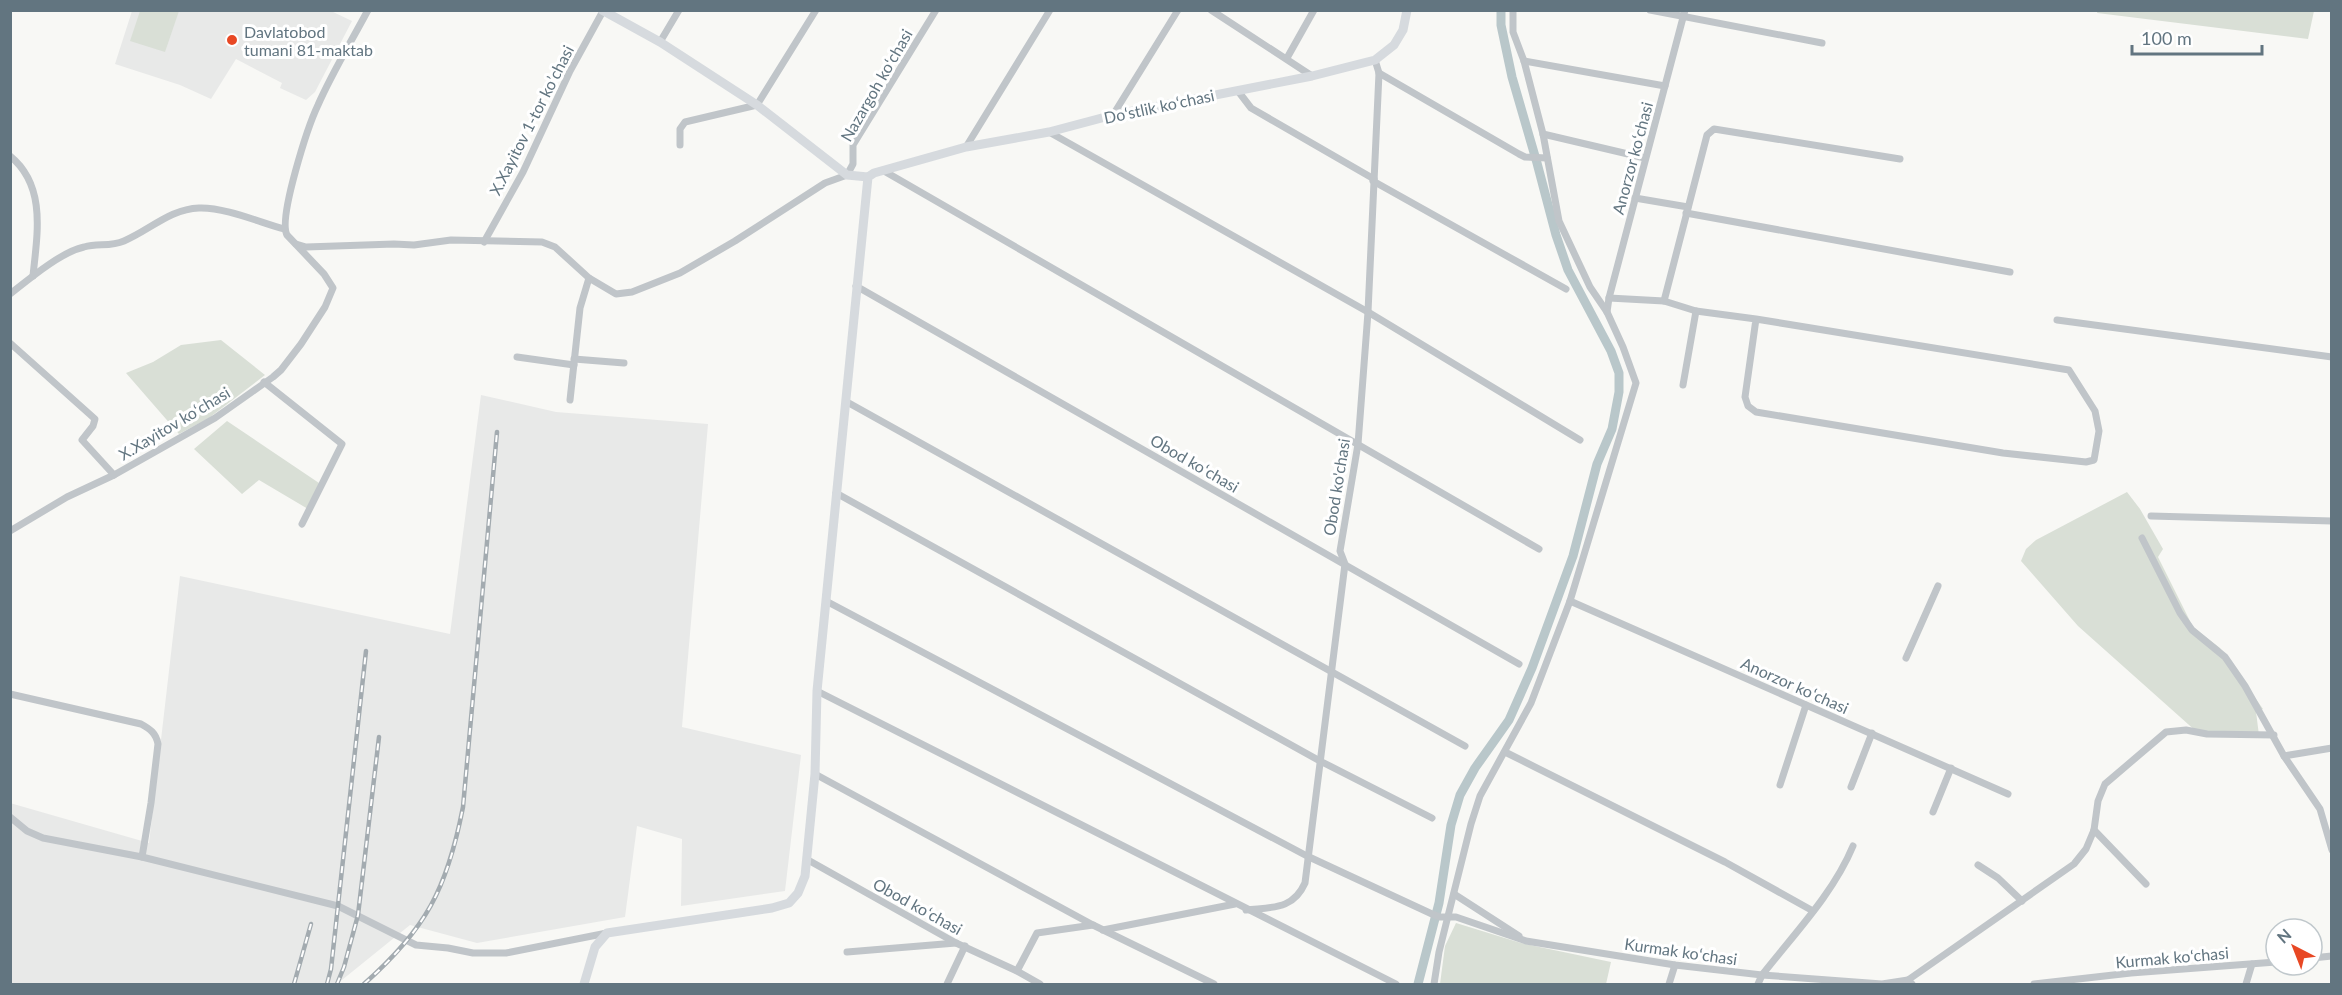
<svg xmlns="http://www.w3.org/2000/svg" width="2342" height="995" font-family="Lato,sans-serif">
<style>
.built{fill:#e8e9e8}
.green{fill:#d9dfd6}
.lines{fill:none;stroke-linecap:round;stroke-linejoin:round}
.canal{stroke:#b9c7ca;stroke-width:9}
.street{stroke:#c0c5c9;stroke-width:7}
.secondary{stroke:#d6dade;stroke-width:9}
.rail-casing{stroke:#a3abb0;stroke-width:4.5}
.rail{stroke:#fff;stroke-width:2;stroke-dasharray:7;stroke-linecap:butt}
.poi-dot{fill:#e84824;stroke:#fff;stroke-width:2}
.labels{text-anchor:middle;dominant-baseline:central;stroke-width:6;stroke-linejoin:round;paint-order:stroke}
.poi-label{font-size:16px;fill:#627580;stroke:#fff;text-anchor:start}
.street-label{font-size:16px;fill:#627580;stroke:#fff}
</style>
<rect width="100%" height="100%" fill="#f8f8f5"/>
<g class="built">
<path d="M132 11H331L352 21 315 92 306 100 280 88 282 83 236 59 211 99 180 85 115 64Z"/>
<path d="M481 395 556 412 708 424 682 727 801 755 785 891 681 906 682 839 637 826 625 917 477 943 410 925 337 984H11L10 803 149 843 180 576 450 634Z"/>
</g>
<g class="green">
<path d="M2098 10H2314V11L2308 39 2097 13Z"/>
<path d="M140 11H179L165 52 130 41Z"/>
<path d="M221 340 265 375 209 418 179 434 126 373 153 362 181 345Z"/>
<path d="M227 421 319 483 308 509 259 480 242 494 194 449Z"/>
<path d="M2127 492 2140 509 2163 549 2158 557 2193 627 2220 648 2263 709 2256 712 2259 735 2198 733 2078 626 2021 561 2026 549 2036 540Z"/>
<path d="M1456 923 1521 943 1611 962 1606 984H1440L1445 946Z"/>
</g>
<g class="lines">
<path class="canal" d="M1418 984 1439 903 1451 825 1460 795 1475 768 1509 720 1532 668 1573 556 1597 464 1612 429 1619 392V373L1611 351 1568 270 1556 235 1537 163 1512 77 1501 25V10"/>
<g class="street">
<path d="M1211 10 1312 76"/>
<path d="M1650 10 1822 43"/>
<path d="M660 42 679 10"/>
<path d="M1287 58 1314 10"/>
<path d="M1524 61 1665 86"/>
<path d="M1379 73 1519 154 1525 157 1547 158"/>
<path d="M1238 91 1251 108 1374 179"/>
<path d="M1113 115 1178 10"/>
<path d="M1049 132 1368 312 1580 440"/>
<path d="M1543 134 1645 158"/>
<path d="M680 145V129L685 122 757 105 816 10"/>
<path d="M966 147 1050 10"/>
<path d="M10 156C47 186 37 235 33 276"/>
<path d="M884 171 1539 549"/>
<path d="M1373 181 1566 289"/>
<path d="M1635 198 1688 207"/>
<path d="M1686 213 2010 272"/>
<path d="M484 242 523 172 570 71 603 11"/>
<path d="M296 244 306 247 394 244 414 245 451 240 542 242 555 247 589 278 616 294 632 292 680 273 735 241 825 183 847 175 853 164V145L936 10"/>
<path d="M856 286 1519 664"/>
<path d="M10 294C29 279 61 252 84 247 98 243 110 247 124 241 150 230 170 209 199 208 224 207 259 222 284 229"/>
<path d="M1609 298 1664 301 1696 311 1756 319 2069 370 2095 411 2099 431 2094 460 2086 462 2003 453 1756 412 1748 406 1745 397 1756 319"/>
<path d="M1664 301 1707 135 1714 129 1900 159"/>
<path d="M1607 312 1609 298 1685 10"/>
<path d="M2057 320 2332 357"/>
<path d="M10 343 95 419 93 426 82 440 114 475"/>
<path d="M517 357 574 365"/>
<path d="M574 359 624 363"/>
<path d="M264 382 342 444 302 524"/>
<path d="M1683 385 1696 311"/>
<path d="M570 400 580 308 589 278"/>
<path d="M847 402 1465 746"/>
<path d="M836 493 1320 761 1432 818"/>
<path d="M2151 516 2332 521"/>
<path d="M10 531 67 497 114 475 215 418 273 377 281 370 301 344 325 307 333 288 324 274 287 235C278 218 308 126 318 105 332 73 351 42 368 10"/>
<path d="M2142 538 2180 613 2192 630 2225 657 2245 686 2284 756 2320 809 2332 850"/>
<path d="M826 601 1307 856 1432 914 1440 917H1456L1526 941 1675 965 1762 975 1882 984 1908 980 1912 984"/>
<path d="M1570 601 2008 794"/>
<path d="M1906 658 1938 586"/>
<path d="M817 691 1396 984"/>
<path d="M10 694 141 724C150 729 156 733 158 744L151 803 142 857 43 838 27 831 10 817"/>
<path d="M1505 752 1725 862 1813 911"/>
<path d="M2284 756 2332 748"/>
<path d="M815 774 1093 925 1214 984"/>
<path d="M1780 785 1806 705"/>
<path d="M1851 787 1872 733"/>
<path d="M1933 812 1951 768"/>
<path d="M2094 830 2146 884"/>
<path d="M142 857 338 906 416 945 448 948 473 953H506L607 933"/>
<path d="M808 860 956 943 1017 971 1040 984"/>
<path d="M1978 865 1998 878 2022 901"/>
<path d="M1454 894 1519 936"/>
<path d="M1246 910C1272 907 1293 910 1305 883L1345 564 1340 551 1358 444 1368 312 1379 73 1375 60"/>
<path d="M1103 930 1235 904"/>
<path d="M847 952 956 943"/>
<path d="M2312 958 2332 956"/>
<path d="M1017 971 1037 933 1093 925"/>
<path d="M1908 980 2074 864 2086 849 2094 830 2098 801 2105 784 2166 732 2186 730 2207 734 2274 735"/>
<path d="M947 984 965 946"/>
<path d="M1434 984 1439 952 1471 824 1480 796 1531 703 1570 601 1636 383 1623 347 1607 312 1590 287 1559 221 1543 134 1524 61 1513 32V10"/>
<path d="M1669 984 1675 965"/>
<path d="M1758 984 1762 975C1794 934 1833 894 1853 846"/>
<path d="M2034 984 2131 973 2276 962"/>
<path d="M2246 984 2252 964"/>
</g>
<g class="secondary">
<path d="M602 10 660 42 757 105 847 175 868 177"/>
<path d="M584 984 595 947 607 933 772 908 789 903 798 893 805 876 815 774 817 691 868 177 874 173 966 147 1049 132 1113 115 1312 76 1375 60 1394 45 1403 30 1407 10"/>
</g>
<g class="rail-casing">
<g id="rail">
<path d="M294 984 311 924"/>
<path d="M327 984 331 969 366 651"/>
<path d="M337 984 344 967 358 915 379 737"/>
<path d="M364 984C426 929 447 889 463 807L497 432"/>
</g>
</g>
<use href="#rail" class="rail"/>
</g>
<circle class="poi-dot" cx="232" cy="40" r="6"/>
<g class="labels">
<g class="poi-label">
<text x="244" y="31">Davlatobod<tspan x="244" dy="18">tumani 81-maktab</tspan></text>
</g>
<g class="street-label">
<text transform="translate(876 85) rotate(-60)">Nazargoh koʻchasi</text>
<text transform="translate(1159 106) rotate(-12)">Doʻstlik koʻchasi</text>
<text transform="translate(531 120) rotate(-63)">X.Xayitov 1-tor koʼchasi</text>
<text transform="translate(1632 158) rotate(-75)">Anorzor koʻchasi</text>
<text transform="translate(174 423) rotate(-31)">X.Xayitov koʻchasi</text>
<text transform="translate(1195 463) rotate(30)">Obod koʻchasi</text>
<text transform="translate(1336 487) rotate(-81)">Obod ko'chasi</text>
<text transform="translate(1795 685) rotate(24)">Anorzor koʻchasi</text>
<text transform="translate(918 906) rotate(29)">Obod koʻchasi</text>
<text transform="translate(1681 951) rotate(8)">Kurmak koʻchasi</text>
<text transform="translate(2172 957) rotate(-5)">Kurmak koʻchasi</text>
</g>
</g>
<rect width="2342" height="995" fill="none" stroke="#627580" stroke-width="24"/>
<g transform="translate(2294 947) rotate(318)"><circle r="28" fill="#ffffff" stroke="#c0c8cc" stroke-width="1.5"/>
<path d="M0-4.5L10 22L0 15L-10 22Z" fill="#e84824"/>
<text y="-9" font-size="16" font-weight="bold" text-anchor="middle" fill="#627580">N</text>
</g>
<path d="M2132 45v9h130v-9" fill="none" stroke="#627580" stroke-width="3"/>
<text x="2141" y="45" font-size="18" fill="#627580" stroke="#ffffff" stroke-width="4.5" paint-order="stroke">100 m</text>
</svg>
